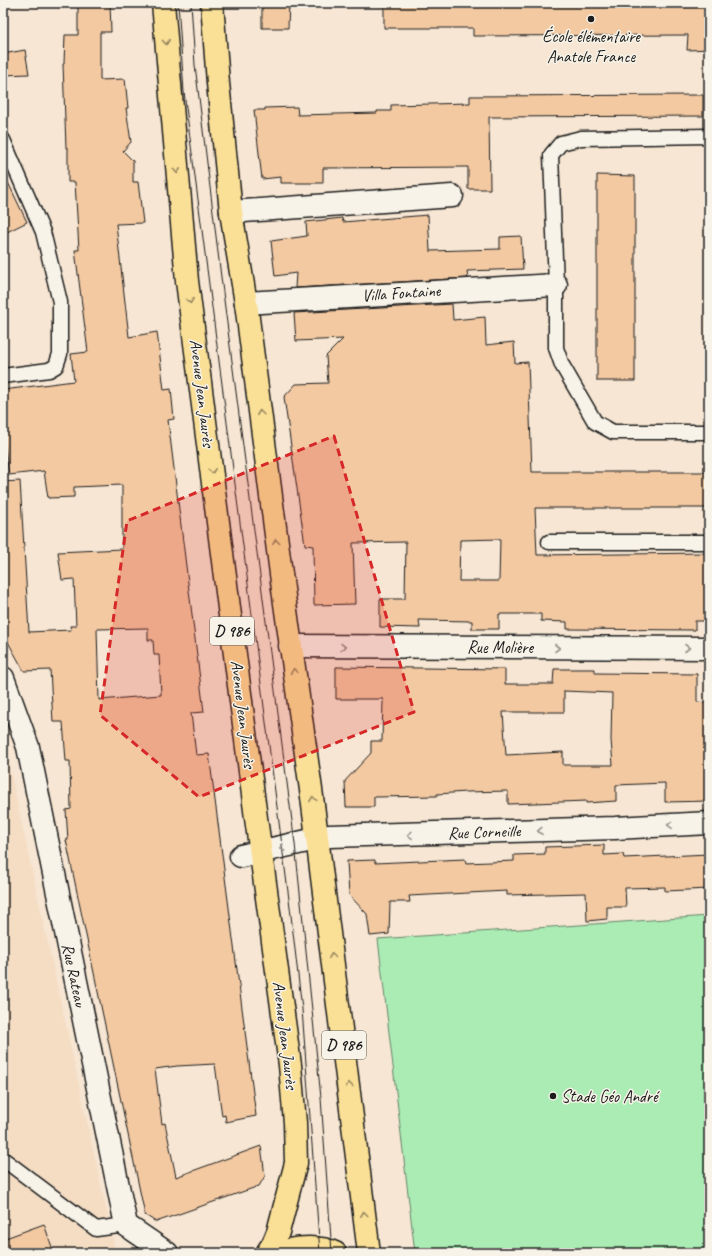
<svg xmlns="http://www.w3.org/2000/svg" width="712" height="1256" font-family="Caveat,sans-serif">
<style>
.built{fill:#f5ddc4}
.green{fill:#abecb5;stroke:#648468}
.building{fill:#f3c9a2;stroke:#1c1c1c;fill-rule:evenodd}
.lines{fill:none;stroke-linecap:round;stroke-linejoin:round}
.lane-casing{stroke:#1c1c1c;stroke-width:17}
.street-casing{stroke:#1c1c1c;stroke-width:25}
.secondary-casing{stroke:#1c1c1c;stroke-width:25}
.primary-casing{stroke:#1c1c1c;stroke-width:25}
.lane{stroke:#f7f3e8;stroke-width:14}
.street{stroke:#f7f3e8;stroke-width:22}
.secondary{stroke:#f7f3e8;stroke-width:22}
.primary{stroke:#fadf96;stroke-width:22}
.tram{stroke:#1c1c1c;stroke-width:1}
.oneway{stroke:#96875f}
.oneway2{stroke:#94928c}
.marked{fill:#d62828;fill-opacity:0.2;stroke:#d62828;stroke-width:3;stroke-dasharray:8 5;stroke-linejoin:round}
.poi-dot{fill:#1c1c1c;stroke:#f7f3e8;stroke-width:1.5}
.labels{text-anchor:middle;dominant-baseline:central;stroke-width:3;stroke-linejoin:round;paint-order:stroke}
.shield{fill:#f7f3e8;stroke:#5e5c59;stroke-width:1}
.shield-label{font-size:16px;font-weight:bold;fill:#1c1c1c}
.poi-label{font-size:17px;fill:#1c1c1c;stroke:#f7f3e8}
.street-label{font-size:17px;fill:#1c1c1c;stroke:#f7f3e8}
</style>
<rect width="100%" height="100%" fill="#f6e6d3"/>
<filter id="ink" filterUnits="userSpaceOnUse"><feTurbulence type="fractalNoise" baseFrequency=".025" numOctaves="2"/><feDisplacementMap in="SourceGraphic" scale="8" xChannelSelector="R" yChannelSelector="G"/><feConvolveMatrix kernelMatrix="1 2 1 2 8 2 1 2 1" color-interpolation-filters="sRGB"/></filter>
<g filter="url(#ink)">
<path class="built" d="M3 738 115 1249 121 1253H3Z"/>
<path class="green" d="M709 916V1253H415L378 939Z"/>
<g class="building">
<path d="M78 3H110L111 32H100V80L125 79 128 108H126L131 142 123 151 133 161V182H138L143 223 116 224 129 337 157 332 164 390 171 389 174 419 168 420 204 712 191 713 196 755 209 754 256 1116 226 1122 225 1115 222 1116 215 1064 177 1066 155 1069 162 1124 165 1123 176 1177 261 1146 265 1176 259 1186 156 1222 145 1215 66 840H68L66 810 71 809 70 761H66L63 722H53L50 670 24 671 3 633V482L20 481 29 632 71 630 70 626H76L74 579 62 580 58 552 122 549V485L74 487V497L48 498 44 471 9 475 3 434V390L74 381 71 354 88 352 75 250H79L75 182H68V148H66L63 64H64L65 35H78ZM148 628V640H153L154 655H159L161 695 99 700 97 629Z"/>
<path d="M262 3H289L288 28H262Z"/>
<path d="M384 3H709V49L687 50 688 35 473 36V28H384Z"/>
<path d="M25 50 29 74 3 75V54Z"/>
<path d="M703 95V116L489 117 490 189H468V167L323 168V183H281V177L262 179 254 110H265V108L297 107 298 115 377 113V111H391V105L470 103V96Z"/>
<path d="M3 172 27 222 3 234Z"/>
<path d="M597 175 635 176V381H597Z"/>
<path d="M428 215 430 251 500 249V237L521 236 523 269 467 271 468 278 295 288 296 273 275 276 271 241 307 236 306 222 342 218 343 222Z"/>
<path d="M452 304 453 320 485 317 486 345 514 342 515 363 528 362 532 472H709V508H535L537 555 709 553V621H695V630L567 629V622L541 621V614H499V629H472V621L419 620 420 628 380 627V599H405L406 542 353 543 355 604 314 605 313 546 305 545 284 397 296 384 328 383 326 356 343 339 296 341 294 313ZM500 539 499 581H459L460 540Z"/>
<path d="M336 667 505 669V684H553L554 669H595V673L697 674V702L709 703V801L665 802V783L616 785V801L586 803V801L508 804V791L466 792 437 794V796L374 797V807H346L345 781 371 753V741H382L383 699H336ZM564 691 612 693 611 740 613 765H563V752L506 755 503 712H564Z"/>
<path d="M604 845V855L623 854 624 858 709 854V889L665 891V887L625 888 626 907H607V919L587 921 586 893 507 895V891L409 896 410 902H390L389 934 370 936 367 914 349 895 347 861 375 860V863L465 859 466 863 514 861V855L545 854V847Z"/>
<path d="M44 1224 54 1253H3V1239Z"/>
</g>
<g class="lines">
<g class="lane-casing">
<g id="lane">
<path d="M709 136 581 138 561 143 551 155 556 285V348L562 365 595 422 613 432H709"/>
<path d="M3 140 43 232 60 302V354L56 366 49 370 3 376"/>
<path d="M549 542H709"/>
<path d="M3 1159 96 1229 126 1225"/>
</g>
</g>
<g class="street-casing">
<g id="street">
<path d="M231 212 452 196"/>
<path d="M246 303 556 285"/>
<path d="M290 646 709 648"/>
<path d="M241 856 329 836 615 828 709 823"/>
</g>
</g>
<g class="secondary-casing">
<path id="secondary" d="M3 678 28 747 126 1225 167 1253"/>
</g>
<g class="primary-casing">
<g id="primary">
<path d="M163 3 187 281 256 818 290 1065 295 1123 296 1163 278 1232 273 1244 267 1253"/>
<path d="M212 3 218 83 231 212 246 303 283 589 312 797 369 1253"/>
<path d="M271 1253C290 1249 317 1244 335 1253"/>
</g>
</g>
<use href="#lane" class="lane"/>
<use href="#street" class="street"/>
<use href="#secondary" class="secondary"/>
<use href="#primary" class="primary"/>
<g class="tram">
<path d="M178 3 184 92 290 907 302 1009 320 1253"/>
<path d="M191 3 195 65 221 277 295 844 321 1098 332 1253"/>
</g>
</g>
<defs><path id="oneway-chevron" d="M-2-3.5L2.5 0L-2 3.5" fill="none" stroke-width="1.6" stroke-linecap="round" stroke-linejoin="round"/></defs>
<g class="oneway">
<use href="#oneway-chevron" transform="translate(166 42) rotate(85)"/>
<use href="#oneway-chevron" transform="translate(177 171) rotate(85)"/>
<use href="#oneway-chevron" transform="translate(190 301) rotate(83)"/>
<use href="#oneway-chevron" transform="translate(260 413) rotate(-97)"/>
<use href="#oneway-chevron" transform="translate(212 471) rotate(83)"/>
<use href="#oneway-chevron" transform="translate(276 542) rotate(-97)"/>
<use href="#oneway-chevron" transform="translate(294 671) rotate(-98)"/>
<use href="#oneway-chevron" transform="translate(313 799) rotate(-98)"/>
<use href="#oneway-chevron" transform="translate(332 956) rotate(-97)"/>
<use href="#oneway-chevron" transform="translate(349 1085) rotate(-97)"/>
<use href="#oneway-chevron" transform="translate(364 1214) rotate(-97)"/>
</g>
<g class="oneway2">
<use href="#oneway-chevron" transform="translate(343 647)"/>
<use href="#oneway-chevron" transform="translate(557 648)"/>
<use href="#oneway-chevron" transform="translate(687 648)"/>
<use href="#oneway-chevron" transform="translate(670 825) rotate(177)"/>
<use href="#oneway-chevron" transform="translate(540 831) rotate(178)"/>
<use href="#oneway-chevron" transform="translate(410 835) rotate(178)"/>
<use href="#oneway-chevron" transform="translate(282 848) rotate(166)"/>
</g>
</g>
<path class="marked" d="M334 436 414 712 199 797 100 715 127 521Z"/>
<g class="poi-dot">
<circle cx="591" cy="19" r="4"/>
<circle cx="553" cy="1096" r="4"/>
</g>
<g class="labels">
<g class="shield">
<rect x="210" y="617" width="44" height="28" rx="3"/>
<rect x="322" y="1031" width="44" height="28" rx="3"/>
</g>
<g class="shield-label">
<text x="232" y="631">D 986</text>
<text x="344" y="1045">D 986</text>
</g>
<g class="poi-label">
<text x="591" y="36">École élémentaire<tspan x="591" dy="20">Anatole France</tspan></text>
<text x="561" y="1096" text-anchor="start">Stade Géo André</text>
</g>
<g class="street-label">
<text transform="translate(401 293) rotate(-4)">Villa Fontaine</text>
<text transform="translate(202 393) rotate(83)">Avenue Jean Jaurès</text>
<text x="500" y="647">Rue Molière</text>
<text transform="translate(243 714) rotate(83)">Avenue Jean Jaurès</text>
<text transform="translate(484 832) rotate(-2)">Rue Corneille</text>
<text transform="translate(74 975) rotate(78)">Rue Rateau</text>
<text transform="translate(285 1035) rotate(83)">Avenue Jean Jaurès</text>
</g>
</g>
<rect width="712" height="1256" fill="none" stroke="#f7f3e8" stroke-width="16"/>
<rect x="8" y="8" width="696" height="1240" fill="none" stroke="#1c1c1c" stroke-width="1.5" filter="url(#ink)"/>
</svg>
